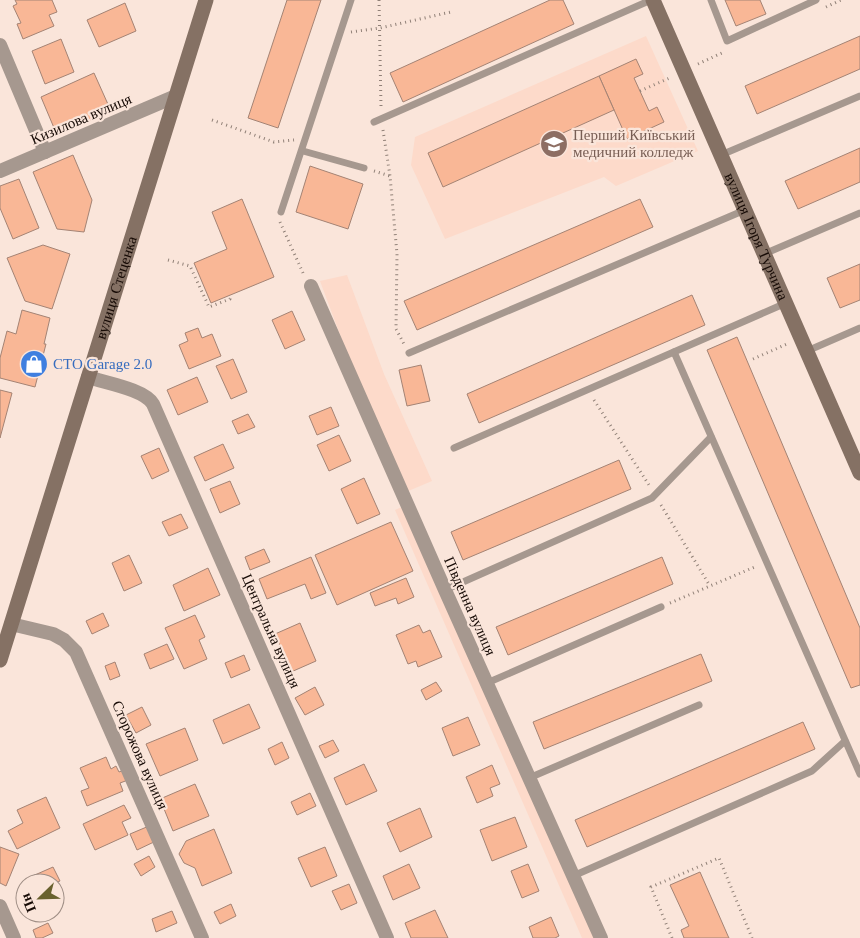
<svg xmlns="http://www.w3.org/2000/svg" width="860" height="938" font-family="'Times New Roman',serif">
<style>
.built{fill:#fddaca}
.building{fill:#f9b796;stroke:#a48374}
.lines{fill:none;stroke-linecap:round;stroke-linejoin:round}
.path{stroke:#908077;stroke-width:3;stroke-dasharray:1 4;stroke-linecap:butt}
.lane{stroke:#a6988f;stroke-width:7}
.street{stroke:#a6988f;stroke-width:14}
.secondary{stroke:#857164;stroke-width:15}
.labels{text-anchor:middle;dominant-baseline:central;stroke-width:4.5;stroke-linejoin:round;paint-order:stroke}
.street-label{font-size:15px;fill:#170b06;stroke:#fae5da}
.education-label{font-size:15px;fill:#785e54;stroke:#fae5da;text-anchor:start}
.shop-label{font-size:15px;fill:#366cbe;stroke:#fae5da;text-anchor:start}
</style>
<rect width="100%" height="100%" fill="#fae5da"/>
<g class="built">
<path d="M646 36 698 151 616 186 604 177 445 239 411 165 415 137Z"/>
<path d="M347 275 384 374 432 481 406 492 358 383 320 281Z"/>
<path d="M404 506 594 938H582L395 510Z"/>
</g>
<g class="building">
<path d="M15 0H52L57 12 49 15 54 26 23 39 17 24 21 23 13 6 17 4Z"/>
<path d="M287 0H321L278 128 248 118Z"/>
<path d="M550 0H563L574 24 403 102 390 73Z"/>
<path d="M725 0H760L766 14 736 26Z"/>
<path d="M125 3 136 31 99 47 87 20Z"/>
<path d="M860 36V69L757 114 745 86Z"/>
<path d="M61 39 74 72 45 84 32 51Z"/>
<path d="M636 59 643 74 634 78 649 111 657 107 664 122 627 139 599 76Z"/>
<path d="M94 73 111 111 57 135 41 97Z"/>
<path d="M599 76 614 110 443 187 428 153Z"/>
<path d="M860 148V182L798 209 785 181Z"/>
<path d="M73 155 92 200 84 232 57 229 33 172Z"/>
<path d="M310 166 363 184 348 229 296 212Z"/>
<path d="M19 179 39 228 13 239 0 208V186Z"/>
<path d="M242 199 274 277 211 303 194 263 227 249 212 212Z"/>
<path d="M640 199 653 227 417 330 404 301Z"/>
<path d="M43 245 70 254 52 309 25 301 7 258Z"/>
<path d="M860 264V300L840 308 827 278Z"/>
<path d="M692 295 705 325 479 423 467 394Z"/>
<path d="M22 310 50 318 44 344H46L35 387 0 378V358L7 331 16 334Z"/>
<path d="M292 311 305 340 285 349 272 320Z"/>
<path d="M198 328 202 338 212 334 221 356 189 369 179 345 188 341 185 333Z"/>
<path d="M737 337 860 628V685L851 688 707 350Z"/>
<path d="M233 359 247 392 231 399 216 366Z"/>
<path d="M421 365 430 401 407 406 399 370Z"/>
<path d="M197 377 208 402 178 415 167 390Z"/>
<path d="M0 390 12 393 0 438Z"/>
<path d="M331 407 339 426 317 435 309 416Z"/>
<path d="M248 414 255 427 238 434 232 421Z"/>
<path d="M339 435 351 461 329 471 317 445Z"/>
<path d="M223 444 234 468 205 481 194 457Z"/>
<path d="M159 448 169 471 152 479 141 456Z"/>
<path d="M619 460 631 489 463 560 451 532Z"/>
<path d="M364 478 380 514 357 524 341 489Z"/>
<path d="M230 481 240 504 220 513 210 489Z"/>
<path d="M181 514 188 528 169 536 162 522Z"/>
<path d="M391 522 413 571 337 605 315 555Z"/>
<path d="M264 549 270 562 250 570 245 557Z"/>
<path d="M129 555 142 583 124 591 112 563Z"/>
<path d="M311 557 326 593 311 599 305 584 267 599 259 579Z"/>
<path d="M662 557 673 584 508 655 496 627Z"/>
<path d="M208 568 220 595 184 611 173 585Z"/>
<path d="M406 578 414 597 398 604 396 598 375 606 370 593Z"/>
<path d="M103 613 109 626 92 634 86 621Z"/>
<path d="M195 615 205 637 199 640 207 659 184 669 165 628Z"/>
<path d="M300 623 316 661 291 672 275 634Z"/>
<path d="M419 625 423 633 430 630 442 657 418 667 416 661 408 664 396 635Z"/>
<path d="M167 644 174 659 150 669 144 654Z"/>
<path d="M701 654 712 681 544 749 533 722Z"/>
<path d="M244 655 250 670 231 678 225 663Z"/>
<path d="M115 662 120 676 110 680 105 666Z"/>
<path d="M436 682 442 691 426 700 421 690Z"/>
<path d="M315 687 324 705 305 715 295 698Z"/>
<path d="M249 704 260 728 223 744 213 720Z"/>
<path d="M142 707 151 725 136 733 126 715Z"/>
<path d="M468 717 480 745 453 756 442 728Z"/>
<path d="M803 722 815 749 587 847 575 820Z"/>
<path d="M185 728 198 760 160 776 146 744Z"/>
<path d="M333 740 339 751 325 758 319 746Z"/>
<path d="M282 742 289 758 275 765 268 749Z"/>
<path d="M106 757 111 769 116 766 119 772 124 770 128 780 120 783 123 791 87 806 81 791 89 788 80 768Z"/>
<path d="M364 764 377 791 346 805 334 778Z"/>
<path d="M492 765 500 784 490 788 493 796 477 803 466 777Z"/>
<path d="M195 784 209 816 173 831 160 799Z"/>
<path d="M310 793 316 806 297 815 291 802Z"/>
<path d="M46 797 60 828 17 849 8 831 23 823 17 810Z"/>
<path d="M124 805 131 818 122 822 128 835 95 850 83 824Z"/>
<path d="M420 808 432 837 400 852 387 823Z"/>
<path d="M515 817 527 847 492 861 480 830Z"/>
<path d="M149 826 156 841 137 850 130 834Z"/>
<path d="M214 829 232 873 202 886 195 868 184 863 179 854 186 841Z"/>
<path d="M0 847 19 854 6 886 0 883Z"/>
<path d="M325 847 337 876 311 887 298 858Z"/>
<path d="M149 856 155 867 141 876 134 864Z"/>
<path d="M409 864 420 888 393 900 383 876Z"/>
<path d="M528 864 539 891 522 898 511 871Z"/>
<path d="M53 867 60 881 55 883H30L28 878Z"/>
<path d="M700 872 728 936 729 938H684L681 930 689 926 670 885Z"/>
<path d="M349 884 357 903 341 910 332 891Z"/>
<path d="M231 904 236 916 220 924 214 912Z"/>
<path d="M435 910 448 938H411L405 923Z"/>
<path d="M172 911 177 923 156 932 152 919Z"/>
<path d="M551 917 559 936 555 938H533L529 927Z"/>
<path d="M48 923 53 933 42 938H36L33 930Z"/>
</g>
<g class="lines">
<g class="path">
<path d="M379 0 381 107"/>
<path d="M826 7 841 0"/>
<path d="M351 32 380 28 451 12"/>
<path d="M698 64 724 52"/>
<path d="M640 91 672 77"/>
<path d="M212 120 274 142 294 140"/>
<path d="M383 130 390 176 397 254 396 329 404 344"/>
<path d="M374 171 390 176"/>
<path d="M280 222 303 273"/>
<path d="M168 260 190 266 209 307 230 299V295"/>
<path d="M753 359 787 344"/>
<path d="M594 400 649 485"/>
<path d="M661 505 710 586"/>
<path d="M670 603 757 566"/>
<path d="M672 938 651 887 719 858 752 938"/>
</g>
<g class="lane">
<path d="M711 0 727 41 816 0"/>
<path d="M374 122 651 0"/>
<path d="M303 151 364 168"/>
<path d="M721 155 860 96"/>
<path d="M281 212 351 0"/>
<path d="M764 254 860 213"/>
<path d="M807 351 860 328"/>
<path d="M674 352 860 774"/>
<path d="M409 353 745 210"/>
<path d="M454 448 786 303"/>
<path d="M445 590 652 498 711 437"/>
<path d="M487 683 661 607"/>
<path d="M529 778 699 705"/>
<path d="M573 876 812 771 845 741"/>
</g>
<g class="street">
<path d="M0 45 45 152"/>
<path d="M0 171 176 96"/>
<path d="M311 286 445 590 601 938"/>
<path d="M88 377C105 383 144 389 153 404L387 938"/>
<path d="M11 624 53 634 64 640 76 652 202 938"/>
<path d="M0 906 14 938"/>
</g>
<g class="secondary">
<path id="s1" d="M653 0 860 473"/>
<path id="s2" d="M0 660 206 0"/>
</g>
</g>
<defs>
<g id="university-disc" transform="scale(1.4375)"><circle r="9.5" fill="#8d6e63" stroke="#fae5da"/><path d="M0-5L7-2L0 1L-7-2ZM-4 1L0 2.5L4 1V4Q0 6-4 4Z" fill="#fff"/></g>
<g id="shop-disc" transform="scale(1.4375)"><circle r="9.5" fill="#3f7fe0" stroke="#fae5da"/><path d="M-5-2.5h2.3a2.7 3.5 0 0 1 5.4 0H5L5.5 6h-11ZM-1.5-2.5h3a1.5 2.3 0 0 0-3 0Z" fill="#fff"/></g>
</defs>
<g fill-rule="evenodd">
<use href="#university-disc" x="554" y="144"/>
<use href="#shop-disc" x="34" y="364"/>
</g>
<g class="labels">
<g class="street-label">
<text transform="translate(81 119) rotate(-23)">Кизилова вулиця</text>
<text stroke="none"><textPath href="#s1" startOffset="258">вулиця Ігоря Турчина</textPath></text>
<text stroke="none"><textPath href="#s2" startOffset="390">вулиця Стеценка</textPath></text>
<text transform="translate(470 606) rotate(66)">Південна вулиця</text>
<text transform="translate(271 631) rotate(66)">Центральна вулиця</text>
<text transform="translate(140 755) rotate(66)">Сторожова вулиця</text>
</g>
<g class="education-label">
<text x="573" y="135">Перший Київський<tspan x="573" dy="17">медичний колледж</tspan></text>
</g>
<g class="shop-label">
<text x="53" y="364">СТО Garage 2.0</text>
</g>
</g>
<g transform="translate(40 898) rotate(247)"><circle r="24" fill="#fae5da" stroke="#9f8e85"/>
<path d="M0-4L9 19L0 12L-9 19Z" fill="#69612e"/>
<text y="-8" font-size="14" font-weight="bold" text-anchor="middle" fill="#170b06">Пн</text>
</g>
</svg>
